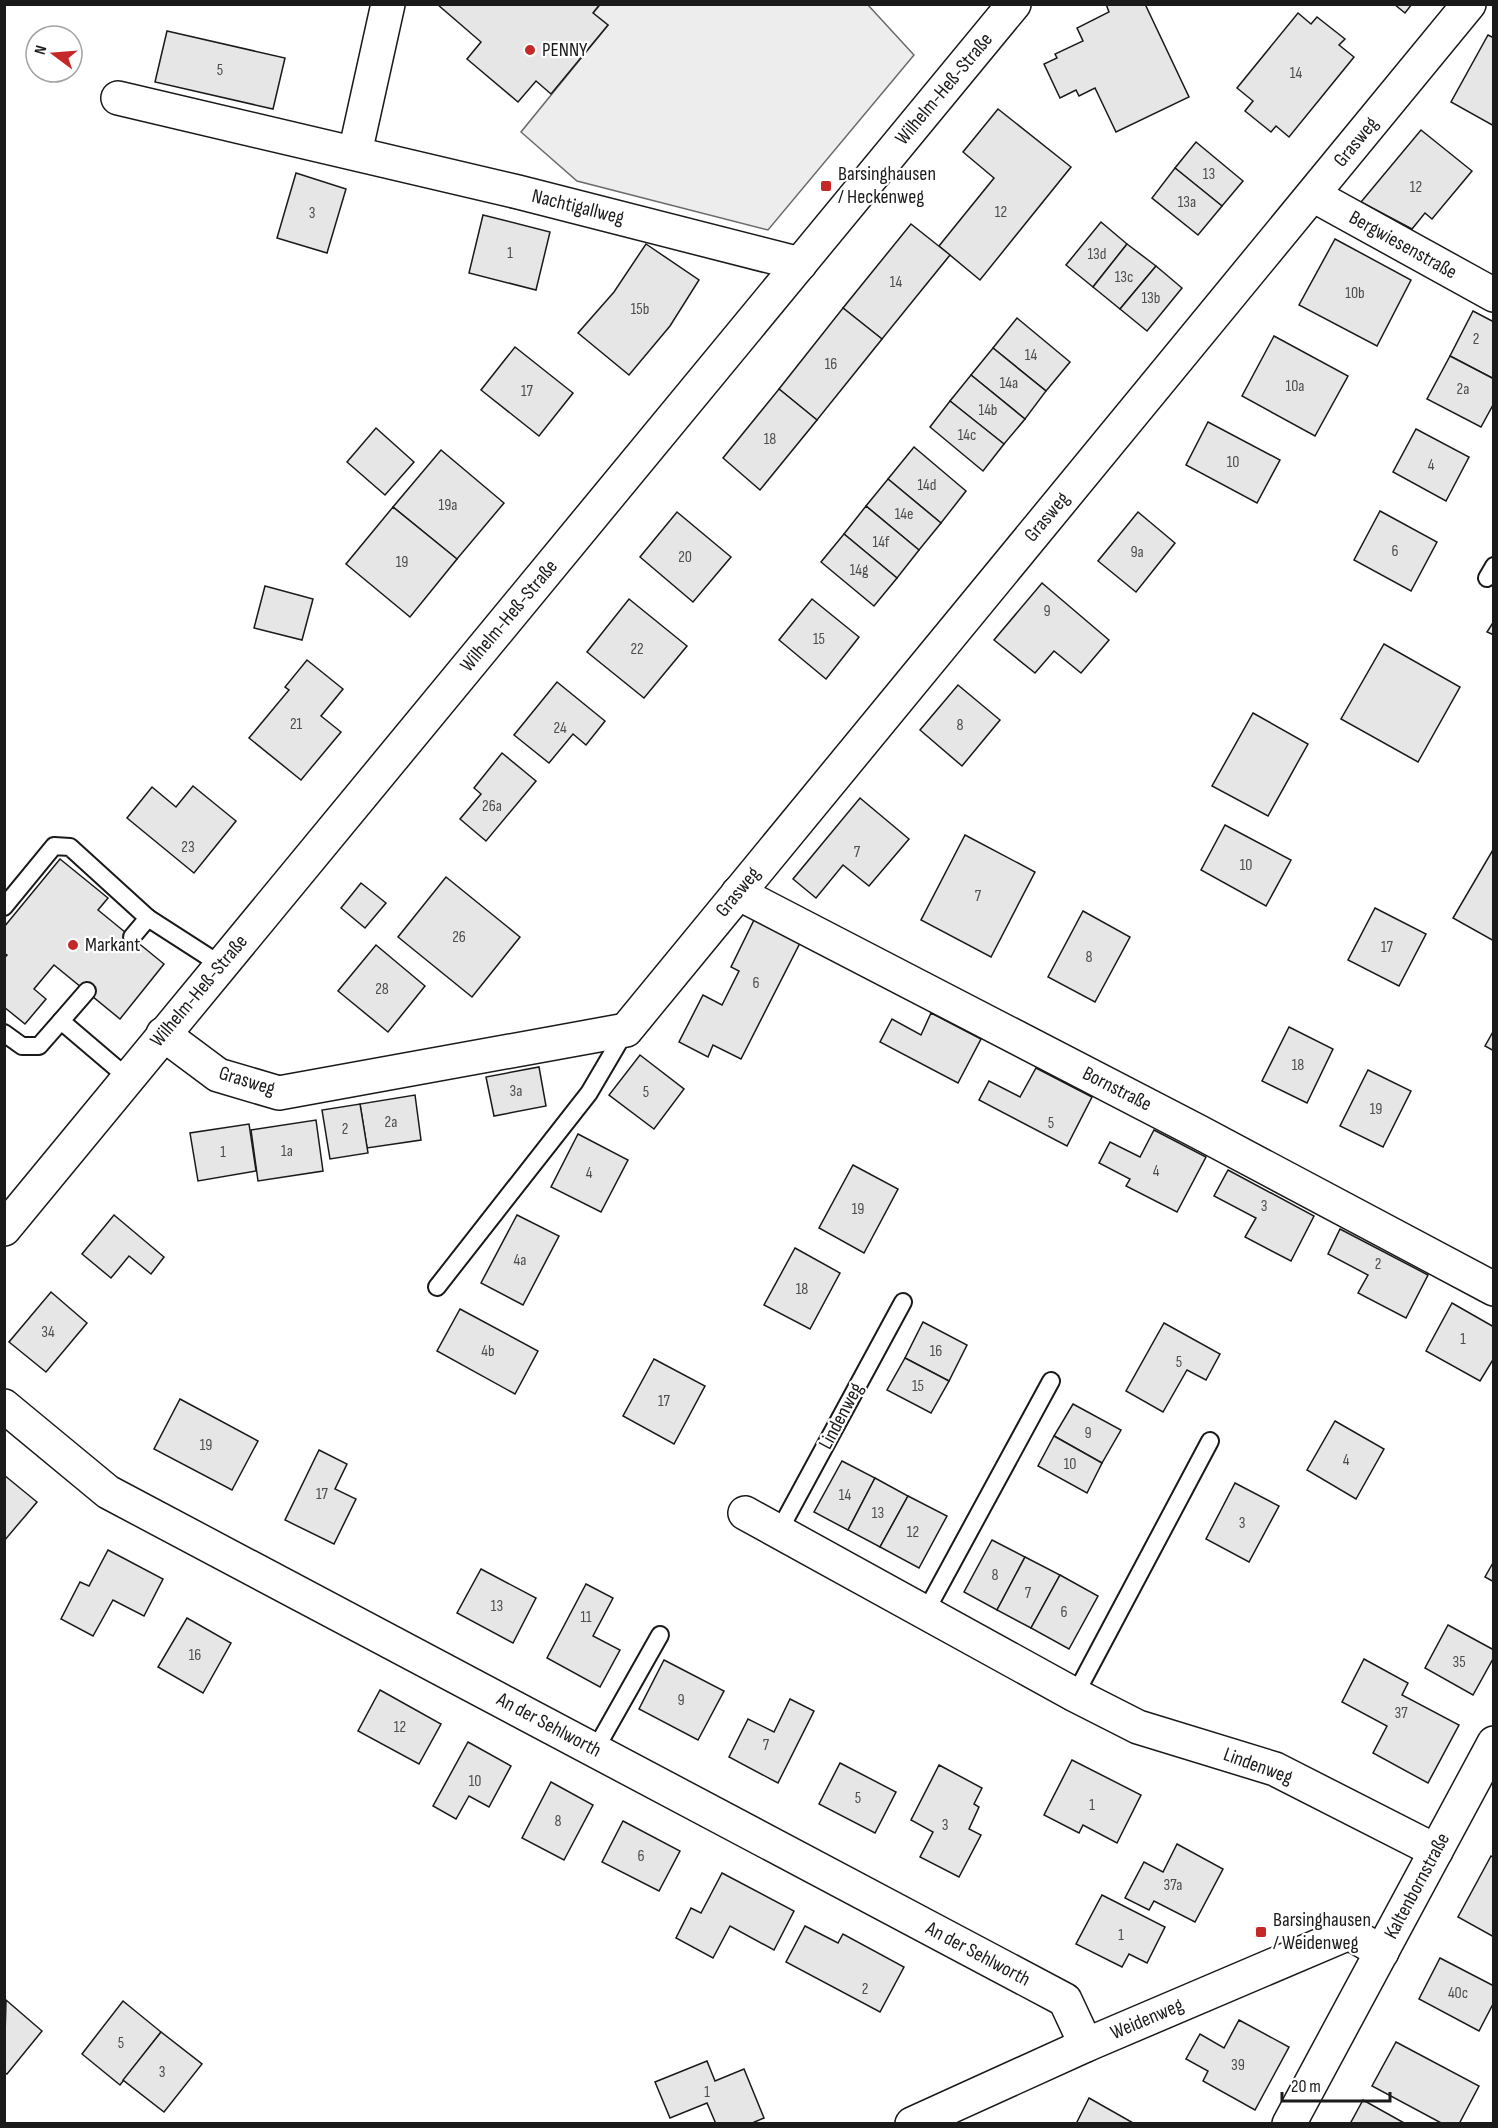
<svg xmlns="http://www.w3.org/2000/svg" width="1498" height="2128" font-family="'Sofia Sans Condensed',sans-serif">
<style>
.parking{fill:#ededed;stroke:#6a6a6a;stroke-width:1.5}
.building{fill:#e6e6e6;stroke:#1a1a1a;stroke-width:1.5}
.lines{fill:none;stroke-linecap:round;stroke-linejoin:round}
.lane-casing{stroke:#1a1a1a;stroke-width:20}
.street-casing{stroke:#1a1a1a;stroke-width:36}
.secondary-casing{stroke:#1a1a1a;stroke-width:36}
.lane{stroke:#fff;stroke-width:16}
.street{stroke:#fff;stroke-width:33}
.secondary{stroke:#fff;stroke-width:33}
.poi-dot{fill:#c62828;stroke:#fff;stroke-width:2}
.labels{text-anchor:middle;dominant-baseline:central;stroke-width:4.5;stroke-linejoin:round;paint-order:stroke}
.number-label{font-size:16px;fill:#4d4d4d}
.poi-label{font-size:20px;fill:#1a1a1a;stroke:#fff;text-anchor:start}
.street-label{font-size:20px;fill:#1a1a1a;stroke:#fff}
</style>
<rect width="100%" height="100%" fill="#fff"/>
<path class="parking" d="M600 5H868L914 55 768 230 577 181 521 132 608 25 593 13Z"/>
<g class="building">
<path d="M437 4H600L593 13 608 25 551 94 536 81 518 102 467 59 481 42Z"/>
<path d="M1106 4H1145L1189 97 1116 132 1095 88 1079 96 1076 90 1060 98 1044 64 1057 58 1055 54 1083 41 1077 28 1109 12Z"/>
<path d="M1394 4H1412L1405 13Z"/>
<path d="M1298 13 1311 24 1317 17 1345 39 1339 45 1354 57 1289 137 1276 126 1271 132 1245 111 1253 101 1237 88Z"/>
<path d="M167 31 285 58 273 109 155 82Z"/>
<path d="M1488 35 1494 38V126L1451 102Z"/>
<path d="M998 109 1071 167 980 280 939 246 994 178 963 152Z"/>
<path d="M1421 130 1472 171 1432 219 1425 213 1412 229 1361 202Z"/>
<path d="M1196 142 1243 181 1222 206 1175 168Z"/>
<path d="M1175 168 1222 206 1198 235 1152 198Z"/>
<path d="M296 173 346 189 327 253 277 238Z"/>
<path d="M483 215 550 232 536 290 469 273Z"/>
<path d="M1101 222 1127 244 1093 287 1066 265Z"/>
<path d="M911 224 950 255 882 339 843 308Z"/>
<path d="M1335 239 1411 280 1377 346 1299 305Z"/>
<path d="M646 244 699 280 670 326 629 375 578 333 614 292Z"/>
<path d="M1127 244 1156 266 1120 309 1093 287Z"/>
<path d="M1156 266 1182 288 1147 331 1120 309Z"/>
<path d="M843 308 882 339 817 420 779 389Z"/>
<path d="M1473 311 1494 322V379L1450 356Z"/>
<path d="M1017 318 1070 362 1046 391 993 348Z"/>
<path d="M1274 336 1348 376 1315 436 1242 396Z"/>
<path d="M515 347 573 393 539 436 481 390Z"/>
<path d="M993 348 1046 391 1025 419 971 375Z"/>
<path d="M1450 356 1494 379V403L1481 427 1427 399Z"/>
<path d="M971 375 1025 419 1004 444 950 401Z"/>
<path d="M779 389 817 420 760 490 723 458Z"/>
<path d="M950 401 1004 444 983 471 930 427Z"/>
<path d="M1208 422 1280 460 1257 503 1186 465Z"/>
<path d="M376 428 414 462 385 495 347 462Z"/>
<path d="M1416 429 1469 457 1446 501 1393 472Z"/>
<path d="M914 447 966 491 941 523 888 479Z"/>
<path d="M441 450 504 503 457 559 393 507Z"/>
<path d="M888 479 941 523 919 550 866 506Z"/>
<path d="M866 506 919 550 897 578 844 534Z"/>
<path d="M393 507 457 559 410 617 346 564Z"/>
<path d="M1380 511 1437 542 1411 591 1354 560Z"/>
<path d="M677 512 731 557 693 602 640 557Z"/>
<path d="M1138 512 1175 543 1136 592 1098 561Z"/>
<path d="M844 534 897 578 874 606 821 562Z"/>
<path d="M1042 583 1109 640 1081 673 1054 651 1035 673 994 640Z"/>
<path d="M265 586 313 599 302 640 254 628Z"/>
<path d="M629 599 687 646 644 698 587 652Z"/>
<path d="M812 599 859 637 826 679 779 640Z"/>
<path d="M1494 621V635L1487 632Z"/>
<path d="M1384 644 1460 687 1418 762 1341 719Z"/>
<path d="M307 660 343 689 321 716 341 732 301 780 249 738 289 690 285 687Z"/>
<path d="M557 682 605 721 586 745 573 734 549 763 514 735Z"/>
<path d="M958 685 1000 720 962 766 920 730Z"/>
<path d="M1253 713 1308 744 1268 816 1212 786Z"/>
<path d="M502 753 536 781 486 841 460 819 481 794 474 788Z"/>
<path d="M193 786 236 821 194 873 127 818 152 787 176 807Z"/>
<path d="M860 798 909 839 869 886 843 865 816 898 793 879Z"/>
<path d="M1225 825 1291 860 1266 906 1201 870Z"/>
<path d="M965 835 1035 872 991 957 921 920Z"/>
<path d="M1494 848V941L1453 918Z"/>
<path d="M60 859 108 898 98 910 164 964 120 1019 54 965 34 989 46 999 25 1024 4 1007V958L7 955 4 953V927Z"/>
<path d="M446 877 520 937 472 997 398 937Z"/>
<path d="M361 883 386 903 365 928 341 908Z"/>
<path d="M1375 908 1426 934 1399 986 1348 960Z"/>
<path d="M1083 911 1130 937 1095 1002 1048 977Z"/>
<path d="M755 918 801 941 741 1059 713 1045 708 1057 679 1042 703 995 722 1005 739 971 731 967Z"/>
<path d="M376 945 425 986 388 1032 338 991Z"/>
<path d="M931 1013 981 1039 958 1083 880 1042 892 1019 921 1035Z"/>
<path d="M1289 1027 1333 1049 1307 1103 1262 1081Z"/>
<path d="M1494 1030V1051L1485 1046Z"/>
<path d="M640 1055 684 1089 654 1129 609 1095Z"/>
<path d="M539 1067 546 1106 494 1116 486 1077Z"/>
<path d="M1036 1068 1092 1097 1067 1146 979 1100 989 1081 1020 1097Z"/>
<path d="M1368 1070 1411 1091 1383 1147 1340 1126Z"/>
<path d="M415 1095 421 1140 367 1148 360 1104Z"/>
<path d="M360 1104 368 1153 330 1159 322 1110Z"/>
<path d="M316 1120 323 1171 258 1181 251 1130Z"/>
<path d="M249 1124 256 1171 198 1181 190 1133Z"/>
<path d="M1154 1130 1206 1157 1177 1212 1126 1186 1130 1179 1099 1163 1110 1142 1140 1157Z"/>
<path d="M578 1134 628 1160 601 1212 551 1187Z"/>
<path d="M853 1165 898 1189 864 1253 819 1228Z"/>
<path d="M1228 1170 1314 1216 1291 1261 1245 1237 1256 1218 1214 1196Z"/>
<path d="M114 1215 164 1257 151 1274 129 1256 111 1278 82 1254Z"/>
<path d="M517 1215 559 1236 523 1305 481 1283Z"/>
<path d="M1340 1229 1428 1275 1406 1318 1358 1293 1368 1275 1328 1254Z"/>
<path d="M795 1248 840 1273 810 1329 764 1305Z"/>
<path d="M51 1292 87 1323 46 1372 9 1342Z"/>
<path d="M1452 1303 1494 1327V1358L1480 1381 1426 1351Z"/>
<path d="M460 1309 538 1351 515 1394 437 1351Z"/>
<path d="M923 1322 967 1345 949 1381 905 1358Z"/>
<path d="M1164 1323 1220 1354 1206 1380 1187 1370 1163 1412 1126 1391Z"/>
<path d="M905 1358 949 1381 931 1413 887 1390Z"/>
<path d="M654 1359 705 1386 674 1444 623 1416Z"/>
<path d="M180 1399 258 1441 232 1490 154 1449Z"/>
<path d="M1073 1404 1121 1430 1102 1463 1054 1436Z"/>
<path d="M1335 1421 1384 1449 1356 1499 1307 1470Z"/>
<path d="M1054 1436 1102 1463 1087 1493 1038 1466Z"/>
<path d="M319 1450 347 1464 335 1489 356 1499 334 1544 285 1520Z"/>
<path d="M842 1461 875 1478 848 1530 814 1512Z"/>
<path d="M4 1475 37 1502 4 1541Z"/>
<path d="M875 1478 908 1496 880 1547 848 1530Z"/>
<path d="M1235 1483 1279 1506 1249 1562 1206 1539Z"/>
<path d="M908 1496 947 1516 919 1568 880 1547Z"/>
<path d="M992 1540 1025 1557 997 1610 964 1592Z"/>
<path d="M108 1550 163 1579 144 1616 113 1600 93 1636 61 1619 80 1582 89 1586Z"/>
<path d="M1025 1557 1060 1575 1031 1628 997 1610Z"/>
<path d="M1494 1561V1582L1485 1577Z"/>
<path d="M481 1569 536 1598 513 1643 457 1613Z"/>
<path d="M1060 1575 1098 1596 1069 1649 1031 1628Z"/>
<path d="M586 1584 613 1598 593 1636 620 1650 600 1687 547 1658Z"/>
<path d="M187 1618 231 1643 203 1693 158 1667Z"/>
<path d="M1448 1625 1494 1650V1657L1473 1695 1425 1668Z"/>
<path d="M1364 1659 1408 1683 1402 1695 1459 1725 1428 1783 1373 1753 1387 1726 1342 1702Z"/>
<path d="M664 1660 724 1691 698 1740 639 1709Z"/>
<path d="M380 1690 441 1724 419 1764 358 1731Z"/>
<path d="M790 1699 814 1711 778 1783 729 1757 748 1719 774 1732Z"/>
<path d="M468 1742 511 1766 489 1807 469 1796 456 1819 433 1806Z"/>
<path d="M1072 1760 1141 1795 1117 1843 1083 1825 1079 1833 1044 1815Z"/>
<path d="M840 1763 896 1792 875 1833 819 1804Z"/>
<path d="M939 1765 982 1788 974 1804 979 1807 969 1829 981 1835 959 1877 920 1857 933 1832 911 1820Z"/>
<path d="M551 1782 593 1805 564 1860 522 1838Z"/>
<path d="M623 1821 680 1851 659 1891 602 1862Z"/>
<path d="M1177 1844 1223 1869 1195 1922 1154 1901 1149 1910 1125 1898 1144 1862 1163 1872Z"/>
<path d="M1491 1856 1494 1858V1937L1458 1917Z"/>
<path d="M722 1873 794 1911 774 1950 730 1926 713 1958 676 1938 691 1908 701 1913Z"/>
<path d="M1102 1895 1165 1927 1147 1963 1129 1954 1122 1967 1076 1944Z"/>
<path d="M805 1926 838 1943 843 1934 904 1967 880 2012 786 1962Z"/>
<path d="M1440 1958 1494 1986V2002L1479 2031 1419 1999Z"/>
<path d="M6 2000 42 2031 7 2074 4 2072Z"/>
<path d="M123 2001 161 2032 120 2085 82 2054Z"/>
<path d="M1239 2020 1289 2047 1255 2110 1203 2081 1208 2071 1186 2059 1200 2034 1224 2048Z"/>
<path d="M161 2032 202 2064 164 2112 123 2080Z"/>
<path d="M1396 2042 1479 2086 1459 2124H1443L1372 2086Z"/>
<path d="M707 2061 715 2081 744 2069 764 2118 750 2124H716L707 2103 670 2118 655 2082Z"/>
<path d="M1089 2098 1135 2124H1076Z"/>
<path d="M1363 2100 1406 2124H1350Z"/>
</g>
<g class="lines">
<g class="lane-casing">
<g id="lane">
<path d="M1487 578 1494 566"/>
<path d="M4 907 54 846 70 847 148 918"/>
<path d="M132 937 148 918 221 965"/>
<path d="M87 991 61 1021 128 1078"/>
<path d="M4 1033 22 1046H39L61 1021"/>
<path d="M437 1287 589 1093 626 1030"/>
<path d="M779 1531 903 1302"/>
<path d="M926 1611 1051 1381"/>
<path d="M1075 1695 1210 1441"/>
<path d="M595 1750 660 1635"/>
</g>
</g>
<g class="street-casing">
<g id="street">
<path d="M118 98 518 192 800 264"/>
<path d="M355 153 388 4"/>
<path d="M1313 195 1494 295"/>
<path d="M738 893 1199 1132 1494 1289"/>
<path d="M163 1034 218 1075 279 1093 626 1030 1469 4"/>
<path d="M4 1406 108 1492 1065 2000 1086 2045"/>
<path d="M745 1513 1075 1695 1138 1727 1275 1769 1436 1851"/>
<path d="M912 2124 1086 2045 1349 1933 1382 1952"/>
<path d="M1289 2124 1494 1743"/>
</g>
</g>
<g class="secondary-casing">
<path id="secondary" d="M4 1229 1014 4"/>
</g>
<use href="#lane" class="lane"/>
<use href="#street" class="street"/>
<use href="#secondary" class="secondary"/>
</g>
<g class="poi-dot">
<circle cx="530" cy="50" r="6"/>
<rect x="820" y="180" width="12" height="12" rx="3"/>
<circle cx="73" cy="945" r="6"/>
<rect x="1255" y="1926" width="12" height="12" rx="3"/>
</g>
<g class="labels">
<g class="number-label">
<text x="220" y="70">5</text>
<text x="1296" y="73">14</text>
<text x="1209" y="174">13</text>
<text x="1416" y="187">12</text>
<text x="1187" y="202">13a</text>
<text x="1001" y="212">12</text>
<text x="312" y="213">3</text>
<text x="510" y="253">1</text>
<text x="1097" y="254">13d</text>
<text x="1124" y="277">13c</text>
<text x="896" y="282">14</text>
<text x="1355" y="293">10b</text>
<text x="1151" y="298">13b</text>
<text x="640" y="309">15b</text>
<text x="1476" y="339">2</text>
<text x="1031" y="355">14</text>
<text x="831" y="364">16</text>
<text x="1009" y="383">14a</text>
<text x="1295" y="386">10a</text>
<text x="1463" y="389">2a</text>
<text x="527" y="391">17</text>
<text x="988" y="410">14b</text>
<text x="967" y="435">14c</text>
<text x="770" y="439">18</text>
<text x="1233" y="462">10</text>
<text x="1431" y="465">4</text>
<text x="927" y="485">14d</text>
<text x="448" y="505">19a</text>
<text x="904" y="514">14e</text>
<text x="881" y="542">14f</text>
<text x="1395" y="551">6</text>
<text x="1137" y="552">9a</text>
<text x="685" y="557">20</text>
<text x="402" y="562">19</text>
<text x="859" y="570">14g</text>
<text x="1047" y="611">9</text>
<text x="819" y="639">15</text>
<text x="637" y="649">22</text>
<text x="296" y="724">21</text>
<text x="960" y="725">8</text>
<text x="560" y="728">24</text>
<text x="492" y="806">26a</text>
<text x="188" y="847">23</text>
<text x="857" y="852">7</text>
<text x="1246" y="865">10</text>
<text x="978" y="896">7</text>
<text x="459" y="937">26</text>
<text x="1387" y="947">17</text>
<text x="1089" y="957">8</text>
<text x="756" y="983">6</text>
<text x="382" y="989">28</text>
<text x="1298" y="1065">18</text>
<text x="516" y="1091">3a</text>
<text x="646" y="1092">5</text>
<text x="1376" y="1109">19</text>
<text x="391" y="1122">2a</text>
<text x="1051" y="1123">5</text>
<text x="345" y="1129">2</text>
<text x="287" y="1151">1a</text>
<text x="223" y="1152">1</text>
<text x="1156" y="1171">4</text>
<text x="589" y="1173">4</text>
<text x="1264" y="1206">3</text>
<text x="858" y="1209">19</text>
<text x="520" y="1260">4a</text>
<text x="1378" y="1264">2</text>
<text x="802" y="1289">18</text>
<text x="48" y="1332">34</text>
<text x="1463" y="1339">1</text>
<text x="488" y="1351">4b</text>
<text x="936" y="1351">16</text>
<text x="1179" y="1362">5</text>
<text x="918" y="1386">15</text>
<text x="664" y="1401">17</text>
<text x="1088" y="1433">9</text>
<text x="206" y="1445">19</text>
<text x="1346" y="1460">4</text>
<text x="1070" y="1464">10</text>
<text x="322" y="1494">17</text>
<text x="845" y="1495">14</text>
<text x="878" y="1513">13</text>
<text x="1242" y="1523">3</text>
<text x="913" y="1532">12</text>
<text x="995" y="1575">8</text>
<text x="1028" y="1593">7</text>
<text x="497" y="1606">13</text>
<text x="1064" y="1612">6</text>
<text x="586" y="1617">11</text>
<text x="195" y="1655">16</text>
<text x="1459" y="1662">35</text>
<text x="681" y="1700">9</text>
<text x="1401" y="1713">37</text>
<text x="400" y="1727">12</text>
<text x="766" y="1745">7</text>
<text x="475" y="1781">10</text>
<text x="858" y="1798">5</text>
<text x="1092" y="1805">1</text>
<text x="558" y="1821">8</text>
<text x="945" y="1825">3</text>
<text x="641" y="1856">6</text>
<text x="1173" y="1885">37a</text>
<text x="1121" y="1935">1</text>
<text x="865" y="1989">2</text>
<text x="1458" y="1993">40c</text>
<text x="121" y="2043">5</text>
<text x="1238" y="2065">39</text>
<text x="162" y="2072">3</text>
<text x="707" y="2092">1</text>
</g>
<g class="poi-label">
<text x="542" y="50">PENNY</text>
<text x="838" y="174">Barsinghausen<tspan x="838" dy="23">/ Heckenweg</tspan></text>
<text x="85" y="945">Markant</text>
<text x="1273" y="1920">Barsinghausen<tspan x="1273" dy="23">/ Weidenweg</tspan></text>
</g>
<g class="street-label">
<text transform="translate(944 89) rotate(-50)">Wilhelm-Heß-Straße</text>
<text transform="translate(1356 142) rotate(-51)">Grasweg</text>
<text transform="translate(578 207) rotate(14)">Nachtigallweg</text>
<text transform="translate(1403 245) rotate(29)">Bergwiesenstraße</text>
<text transform="translate(1047 517) rotate(-50)">Grasweg</text>
<text transform="translate(509 616) rotate(-50)">Wilhelm-Heß-Straße</text>
<text transform="translate(738 892) rotate(-51)">Grasweg</text>
<text transform="translate(199 991) rotate(-50)">Wilhelm-Heß-Straße</text>
<text transform="translate(247 1081) rotate(17)">Grasweg</text>
<text transform="translate(1117 1089) rotate(27)">Bornstraße</text>
<text transform="translate(841 1416) rotate(-62)">Lindenweg</text>
<text transform="translate(549 1725) rotate(28)">An der Sehlworth</text>
<text transform="translate(1258 1766) rotate(20)">Lindenweg</text>
<text transform="translate(1417 1886) rotate(-62)">Kaltenbornstraße</text>
<text transform="translate(978 1954) rotate(28)">An der Sehlworth</text>
<text transform="translate(1147 2019) rotate(-23)">Weidenweg</text>
</g>
</g>
<rect width="1498" height="2128" fill="none" stroke="#1a1a1a" stroke-width="12"/>
<g transform="translate(54 54) rotate(286)"><circle r="28" fill="#ffffff" stroke="#a3a3a3" stroke-width="1.5"/>
<path d="M0-4.5L10 22L0 15L-10 22Z" fill="#c62828"/>
<text y="-9" font-size="16" font-weight="bold" text-anchor="middle" fill="#1a1a1a">N</text>
</g>
<path d="M1282 2092v9h108v-9" fill="none" stroke="#1a1a1a" stroke-width="3"/>
<text x="1291" y="2092" font-size="18" fill="#1a1a1a" stroke="#ffffff" stroke-width="4.5" paint-order="stroke">20 m</text>
</svg>
